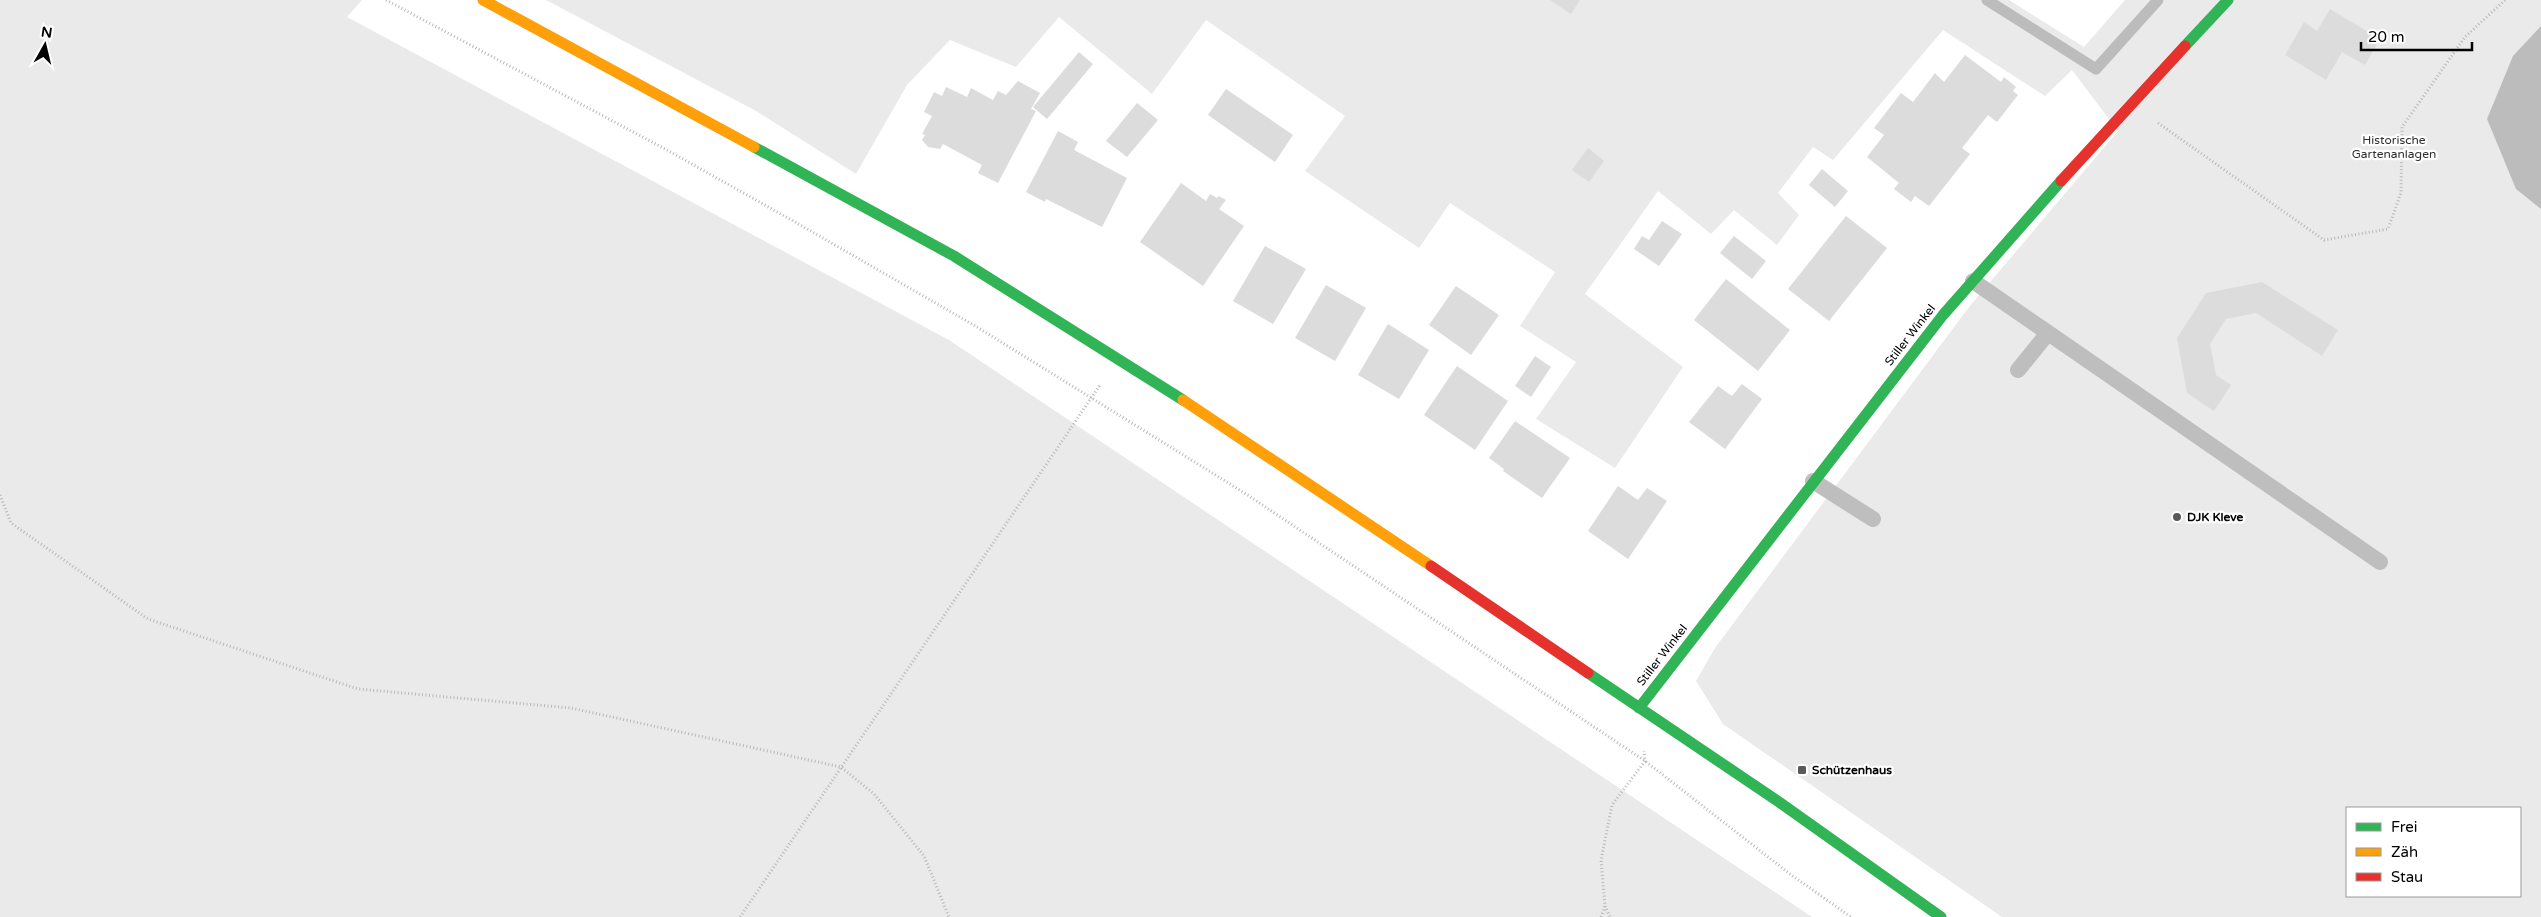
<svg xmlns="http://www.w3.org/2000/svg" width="2541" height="917" font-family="'Varela Round',sans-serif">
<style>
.green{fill:#eaeaea;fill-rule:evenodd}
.water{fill:#bcbcbc}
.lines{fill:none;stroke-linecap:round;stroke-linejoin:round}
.stream{stroke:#bcbcbc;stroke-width:11}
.building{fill:#dcdcdc}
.path{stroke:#b8b8b8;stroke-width:3;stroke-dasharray:1 2.5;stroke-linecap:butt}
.lane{stroke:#bebebe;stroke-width:16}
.fast{stroke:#30b455;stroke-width:11}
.slow{stroke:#ff9f0a;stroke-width:11}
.jam{stroke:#e5322d;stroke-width:11}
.poi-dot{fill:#595959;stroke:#fff;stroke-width:2}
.labels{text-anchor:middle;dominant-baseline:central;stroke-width:4.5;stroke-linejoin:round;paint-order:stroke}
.park-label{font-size:12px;fill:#2f2f2f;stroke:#fff}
.street-label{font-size:12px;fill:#000;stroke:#fff}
.poi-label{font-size:12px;font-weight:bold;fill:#000;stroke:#fff;text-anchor:start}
</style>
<rect width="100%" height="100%" fill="#fff"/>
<g class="green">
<path d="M0 0H362L347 17 949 340 1812 917H0Z"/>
<path d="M546 0H2009L2084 47 2125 0H2541V917H2002L1723 724 1696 681 1715 648 1969 307 2118 131 2072 70 2045 96 1943 30 1833 160 1813 147 1778 193 1799 215 1777 245 1734 210 1711 234 1658 191 1585 294 1683 367 1615 468 1536 419 1576 362 1520 326 1555 272 1450 203 1419 248 1305 171 1345 116 1206 20 1152 94 1059 17 1016 67 950 40 907 85 856 174 756 111ZM2347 808H2520V896H2347Z"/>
</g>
<path class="water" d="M2541 26V209L2516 189 2487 119 2513 56Z"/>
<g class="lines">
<path class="stream" d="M1987 0 2096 69 2158 0"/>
</g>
<g class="building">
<path d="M1550 0H1580L1571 14Z"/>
<path d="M2330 9 2380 39 2365 65 2342 52 2326 80 2285 55 2304 22 2317 31Z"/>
<path d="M1079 52 1093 64 1047 119 1033 107Z"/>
<path d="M1965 55 2001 82 2004 77 2016 87 2013 91 2018 95 1997 122 1988 115 1962 148 1970 154 1929 206 1915 196 1911 202 1894 189 1899 183 1867 157 1884 135 1874 128 1901 93 1913 102 1935 73 1944 82Z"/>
<path d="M1018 81 1040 93 1031 109 1036 111 998 183 978 173 982 165 943 144 940 149 928 147 922 140 925 135 922 134 932 116 924 112 934 92 942 96 946 87 967 97 971 88 993 100 998 91 1006 95Z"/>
<path d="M1226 89 1293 135 1275 162 1208 115Z"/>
<path d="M1137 103 1158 120 1127 157 1106 141Z"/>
<path d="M1058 131 1078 142 1074 150 1127 178 1102 227 1046 199 1045 202 1026 192Z"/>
<path d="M1588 148 1604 161 1589 182 1572 170Z"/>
<path d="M1822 169 1848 191 1835 207 1809 185Z"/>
<path d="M1181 183 1206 201 1210 194 1217 198 1219 196 1226 200 1219 209 1244 226 1203 286 1140 242Z"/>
<path d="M1846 216 1887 248 1829 321 1788 289Z"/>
<path d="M1662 221 1682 234 1659 266 1634 249 1642 236 1649 240Z"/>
<path d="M1734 236 1766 261 1752 279 1720 253Z"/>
<path d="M1265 246 1306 269 1273 324 1233 301Z"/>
<path d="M1726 279 1790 330 1758 371 1694 320Z"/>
<path d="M2262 282 2338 330 2322 356 2256 313 2226 319 2210 344 2216 375 2231 385 2214 411 2187 393 2177 338 2206 293Z"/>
<path d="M1326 285 1366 308 1335 361 1295 338Z"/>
<path d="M1456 286 1499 315 1471 355 1429 325Z"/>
<path d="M1388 324 1429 350 1399 399 1358 375Z"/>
<path d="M1535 356 1551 367 1531 397 1515 386Z"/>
<path d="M1457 366 1508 401 1475 450 1424 415Z"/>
<path d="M1742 384 1762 399 1725 449 1689 422 1718 386 1732 396Z"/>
<path d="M1515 421 1570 458 1542 498 1503 471 1504 469 1489 458Z"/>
<path d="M1618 486 1638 500 1647 488 1667 501 1628 559 1588 531Z"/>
</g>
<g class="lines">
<g class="path">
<path d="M386 0 667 150 795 222 977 327 1243 492 1645 761 1790 874 1851 917"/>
<path d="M2158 123 2324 240 2388 229 2401 193 2402 127 2465 37 2505 0"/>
<path d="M0 495 11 523 148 619 358 689 571 708 841 767 874 794 924 856 949 917"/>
<path d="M1605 906 1610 917"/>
<path d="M740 917 1100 385"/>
<path d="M1601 917 1605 906 1601 860 1612 805 1645 761 1644 751"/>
</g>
<g class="lane">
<path d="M1973 281 2380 562"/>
<path d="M2018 370 2048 333"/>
<path d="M1813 481 1873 519"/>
</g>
<g class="fast">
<path d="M2185 46 2228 0"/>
<path d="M754 147 954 256 1183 400"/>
<path d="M1588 673 1779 802 1941 917"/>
<path d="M1639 708 1943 315 2061 181"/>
</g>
<g class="slow">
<path d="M483 0 754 147"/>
<path d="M1183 400 1431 566"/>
</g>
<g class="jam">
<path d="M2061 181 2185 46"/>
<path d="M1431 566 1588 673"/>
</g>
</g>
<g class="poi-dot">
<circle cx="2177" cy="517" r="5"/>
<rect x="1797" y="765" width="10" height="10" rx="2.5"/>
</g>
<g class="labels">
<g class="park-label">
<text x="2394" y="140">Historische<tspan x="2394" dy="14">Gartenanlagen</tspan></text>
</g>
<g class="street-label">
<text transform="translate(1910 335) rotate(-52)">Stiller Winkel</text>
<text transform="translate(1662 655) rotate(-52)">Stiller Winkel</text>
</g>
<g class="poi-label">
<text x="2187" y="517">DJK Kleve</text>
<text x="1812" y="770">Schützenhaus</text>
</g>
</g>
<rect x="2346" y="807" width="175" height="90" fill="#ffffff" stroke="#999999"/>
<rect x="2356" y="823" width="25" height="8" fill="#30b455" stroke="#999999"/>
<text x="2391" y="832" font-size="15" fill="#000000">Frei</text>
<rect x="2356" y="848" width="25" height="8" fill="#ff9f0a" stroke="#999999"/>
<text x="2391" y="857" font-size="15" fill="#000000">Zäh</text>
<rect x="2356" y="873" width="25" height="8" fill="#e5322d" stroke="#999999"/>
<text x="2391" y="882" font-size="15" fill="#000000">Stau</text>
<g transform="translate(45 45) rotate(8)" stroke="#ffffff" stroke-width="4" paint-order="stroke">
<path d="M0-4L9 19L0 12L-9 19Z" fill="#000000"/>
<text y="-8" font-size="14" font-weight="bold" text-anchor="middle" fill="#000000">N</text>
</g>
<path d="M2361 42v8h111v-8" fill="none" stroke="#000000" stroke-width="2.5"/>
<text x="2368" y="42" font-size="15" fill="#000000" stroke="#ffffff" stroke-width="4" paint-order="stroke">20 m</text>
</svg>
